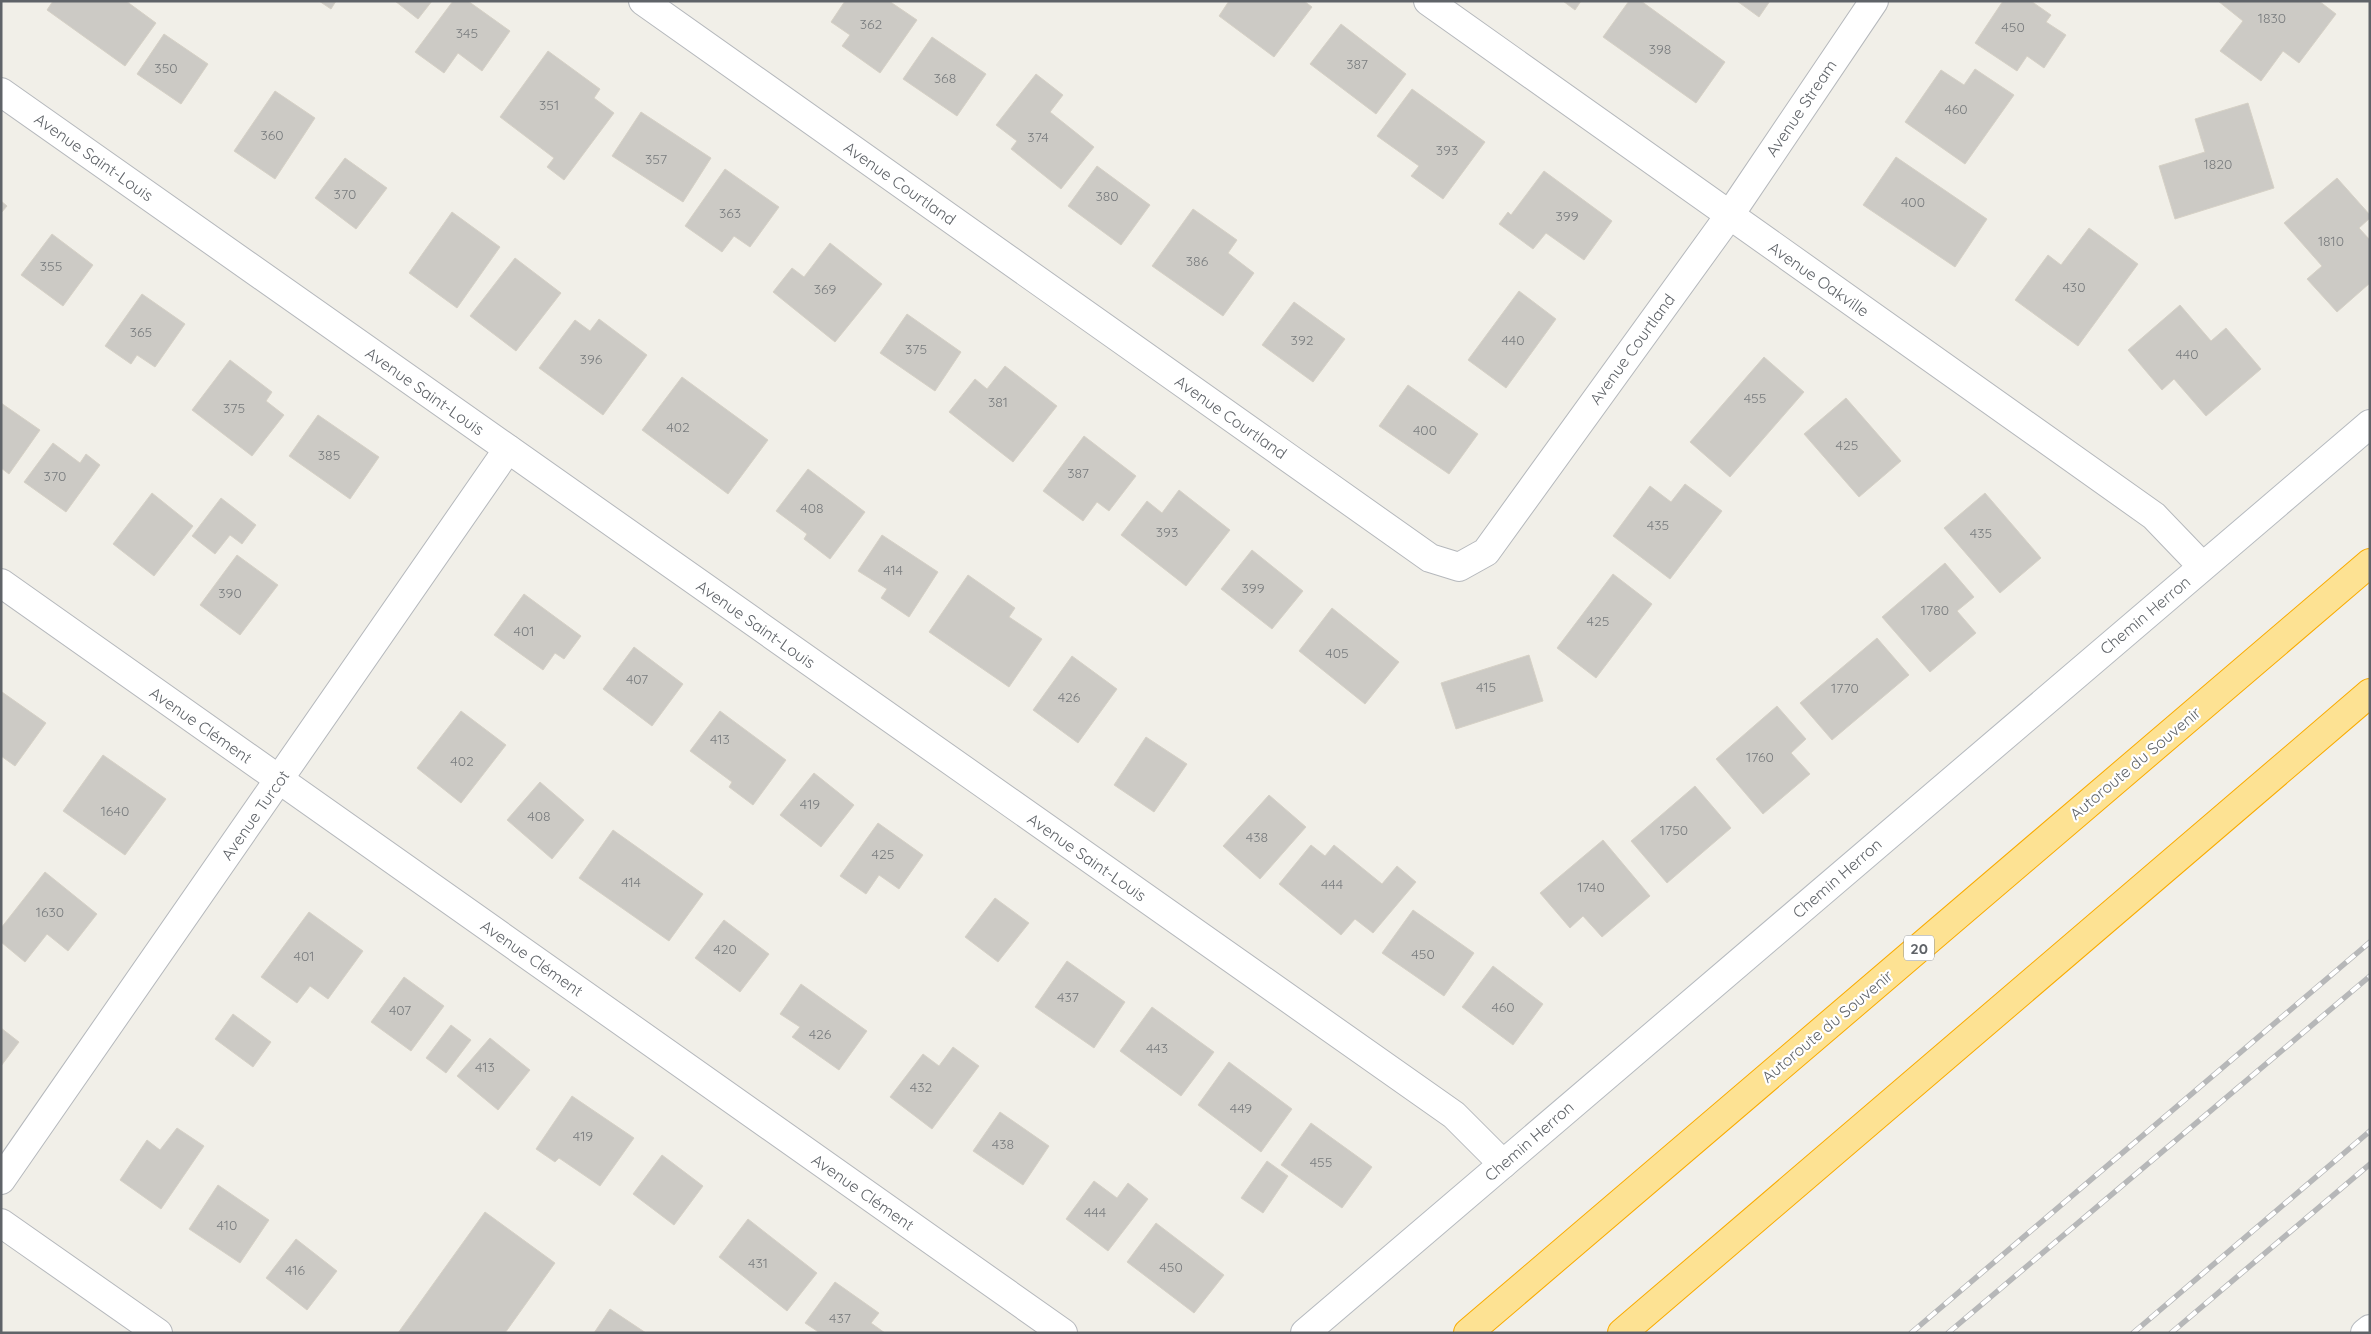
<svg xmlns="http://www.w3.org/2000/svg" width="2371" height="1334" font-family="Quicksand,sans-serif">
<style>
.building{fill:#cccac5;stroke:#d6d1c6}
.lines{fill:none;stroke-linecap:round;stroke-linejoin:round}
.street-casing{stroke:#b5b8bc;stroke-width:30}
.secondary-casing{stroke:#b6babf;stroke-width:30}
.highway-casing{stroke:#f9ab00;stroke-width:30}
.street{stroke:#fff;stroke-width:28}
.secondary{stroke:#fff;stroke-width:28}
.highway{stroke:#fde293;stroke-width:28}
.rail-casing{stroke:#b6b7b8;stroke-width:5.5}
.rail{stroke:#fff;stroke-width:4;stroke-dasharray:11;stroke-linecap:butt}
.labels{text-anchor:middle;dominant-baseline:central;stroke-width:4.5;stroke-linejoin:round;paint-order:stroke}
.number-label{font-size:14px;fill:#7a7d7f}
.shield{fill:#fff;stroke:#8f9295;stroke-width:1}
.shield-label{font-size:15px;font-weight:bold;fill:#5f6368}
.street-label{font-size:16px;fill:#5f6368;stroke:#fff}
</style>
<rect width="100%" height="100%" fill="#f1efe8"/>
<g class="building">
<path d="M53 1H126L156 23 125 66 47 10Z"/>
<path d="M319 1H336L331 9Z"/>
<path d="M395 1H432L418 19Z"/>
<path d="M453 1H468L510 31 482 71 458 53 444 73 415 52Z"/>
<path d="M845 1H889L917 20 880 73 842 46 850 35 831 22Z"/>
<path d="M1229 1H1304L1312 7 1274 57 1219 16Z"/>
<path d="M1563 1H1581L1575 10Z"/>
<path d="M1629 1H1641L1725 62 1696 103 1603 37Z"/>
<path d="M1737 1H1770L1759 17Z"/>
<path d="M2003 1H2031L2051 15 2046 22 2066 35 2044 68 2027 56 2017 71 1975 43Z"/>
<path d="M2319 1 2336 14 2299 63 2283 51 2261 81 2220 51 2243 21 2218 1Z"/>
<path d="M1341 24 1406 74 1376 114 1310 64Z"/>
<path d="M164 34 208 64 181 104 137 74Z"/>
<path d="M932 37 986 74 957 116 903 79Z"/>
<path d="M548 51 600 89 594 98 614 113 564 180 547 167 554 158 500 117Z"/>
<path d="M1975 69 2014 95 1965 164 1905 122 1941 70 1964 85Z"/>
<path d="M1036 74 1063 95 1050 112 1094 147 1061 189 1011 149 1017 141 996 125Z"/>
<path d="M1412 89 1485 142 1443 199 1411 176 1419 166 1377 136Z"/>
<path d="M275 91 315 118 275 179 234 151Z"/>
<path d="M2248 103 2274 188 2175 219 2159 166 2205 152 2195 119Z"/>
<path d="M641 112 711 158 683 202 612 156Z"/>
<path d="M1896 157 1987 219 1955 267 1863 205Z"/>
<path d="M345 158 387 188 356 229 315 198Z"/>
<path d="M1097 166 1150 205 1121 245 1068 206Z"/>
<path d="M725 169 779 207 750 247 734 236 722 252 685 226Z"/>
<path d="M1544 171 1612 221 1584 260 1546 233 1533 249 1499 224 1508 212 1511 215Z"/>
<path d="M2337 178 2370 215V218L2359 228 2370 240V283L2337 312 2307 279 2322 266 2284 223Z"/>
<path d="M1 201 7 206 1 213Z"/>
<path d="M1193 209 1237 240 1228 253 1254 273 1223 316 1152 266Z"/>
<path d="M452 212 500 247 457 308 409 273Z"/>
<path d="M2089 228 2138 264 2078 346 2015 300 2048 255 2061 265Z"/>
<path d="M52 234 93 265 63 306 21 275Z"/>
<path d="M830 243 882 284 835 342 773 292 792 268 804 277Z"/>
<path d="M515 258 561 293 516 351 470 316Z"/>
<path d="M1519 291 1556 319 1506 388 1468 360Z"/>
<path d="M142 294 185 324 155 367 137 355 131 364 105 346Z"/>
<path d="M1294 302 1345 339 1313 382 1262 345Z"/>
<path d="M2180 305 2211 341 2226 328 2261 369 2206 416 2174 379 2162 390 2128 350Z"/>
<path d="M907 314 961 352 935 391 880 353Z"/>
<path d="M599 319 647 355 603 415 539 368 575 320 590 331Z"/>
<path d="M1764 357 1804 392 1730 477 1690 442Z"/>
<path d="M230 360 272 392 266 401 284 415 252 456 192 410Z"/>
<path d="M1005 366 1057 406 1013 462 949 412 975 379 987 389Z"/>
<path d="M682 377 768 440 728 494 642 430Z"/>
<path d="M1408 385 1478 434 1449 474 1379 426Z"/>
<path d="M1846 398 1901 461 1859 497 1804 434Z"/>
<path d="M1 403 40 430 9 474 1 468Z"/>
<path d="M318 415 379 457 350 499 289 456Z"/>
<path d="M1084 436 1136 476 1109 511 1097 502 1083 521 1043 491Z"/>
<path d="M53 443 80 463 86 454 100 465 66 512 24 482Z"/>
<path d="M808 469 865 512 830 559 804 539 807 534 776 511Z"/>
<path d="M1685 484 1722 511 1670 579 1613 536 1650 486 1671 502Z"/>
<path d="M1179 490 1230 530 1186 586 1121 535 1147 501 1162 513Z"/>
<path d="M152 493 193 526 154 576 113 544Z"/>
<path d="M1985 493 2041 558 2000 593 1944 528Z"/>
<path d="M221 498 256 525 242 544 230 535 215 554 192 536Z"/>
<path d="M882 535 938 572 909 617 881 598 887 589 858 571Z"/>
<path d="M1252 550 1303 591 1272 629 1221 589Z"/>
<path d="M237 555 278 585 240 635 200 605Z"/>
<path d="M1945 563 1974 597 1957 611 1976 633 1930 672 1882 617Z"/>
<path d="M1613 574 1652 604 1596 678 1557 648Z"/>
<path d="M968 575 1015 608 1009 617 1042 639 1009 687 929 632Z"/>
<path d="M524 594 581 636 564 659 555 653 543 670 494 635Z"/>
<path d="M1332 608 1399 662 1365 704 1299 651Z"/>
<path d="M1877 638 1909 675 1832 740 1800 703Z"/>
<path d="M634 647 683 684 652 726 603 689Z"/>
<path d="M1529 655 1543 701 1456 729 1441 683Z"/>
<path d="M1072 656 1117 689 1078 743 1033 710Z"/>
<path d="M2 692 46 723 15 766 1 756Z"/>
<path d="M1777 706 1806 739 1791 753 1810 774 1763 814 1716 759Z"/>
<path d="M461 711 506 745 461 803 417 768Z"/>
<path d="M720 711 786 760 753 805 729 787 732 782 690 751Z"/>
<path d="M1146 737 1187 764 1154 812 1114 785Z"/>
<path d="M103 755 166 799 125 855 63 811Z"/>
<path d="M814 773 854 805 821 847 780 815Z"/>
<path d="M540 782 584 820 552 859 507 820Z"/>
<path d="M1695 786 1731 828 1667 883 1631 841Z"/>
<path d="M1269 795 1306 827 1260 879 1223 846Z"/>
<path d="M878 823 923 855 899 889 879 875 866 894 840 876Z"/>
<path d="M613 830 703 894 669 941 579 878Z"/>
<path d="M1603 840 1650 896 1602 937 1583 916 1570 928 1540 893Z"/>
<path d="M1311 845 1325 856 1334 845 1382 884 1397 866 1416 882 1373 933 1355 919 1341 935 1279 884Z"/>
<path d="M45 872 97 914 68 951 47 934 25 962 1 942V928Z"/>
<path d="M995 898 1029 923 998 962 965 937Z"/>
<path d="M1413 910 1474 953 1444 996 1382 953Z"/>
<path d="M309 912 363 951 328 999 310 986 297 1003 261 977Z"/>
<path d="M724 920 769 954 740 992 695 958Z"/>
<path d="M1067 961 1125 1002 1094 1048 1035 1007Z"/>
<path d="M1493 966 1543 1004 1513 1045 1462 1007Z"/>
<path d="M404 977 444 1006 411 1051 371 1022Z"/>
<path d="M801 984 867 1031 839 1070 792 1037 800 1027 780 1014Z"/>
<path d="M1152 1007 1214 1052 1181 1096 1120 1051Z"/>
<path d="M233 1014 271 1042 253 1067 215 1039Z"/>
<path d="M451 1025 471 1040 446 1073 426 1058Z"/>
<path d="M1 1028 19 1042 1 1066Z"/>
<path d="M490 1038 530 1070 498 1110 457 1076Z"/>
<path d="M953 1047 979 1066 932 1129 890 1097 923 1054 939 1066Z"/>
<path d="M1229 1062 1292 1109 1261 1152 1198 1105Z"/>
<path d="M572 1096 634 1138 600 1186 559 1158 555 1162 536 1149Z"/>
<path d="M1000 1112 1049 1146 1023 1185 973 1151Z"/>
<path d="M1311 1123 1372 1167 1342 1208 1281 1165Z"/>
<path d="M177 1128 204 1146 161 1209 120 1180 147 1140 160 1150Z"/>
<path d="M662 1155 703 1186 674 1225 633 1194Z"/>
<path d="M1267 1161 1288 1176 1263 1213 1241 1198Z"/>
<path d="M1094 1181 1117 1198 1128 1183 1148 1199 1108 1251 1066 1219Z"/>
<path d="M218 1185 269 1220 240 1263 189 1229Z"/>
<path d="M485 1212 555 1263 505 1333H398Z"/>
<path d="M748 1219 817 1273 787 1311 719 1257Z"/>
<path d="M1156 1223 1224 1275 1194 1313 1127 1262Z"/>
<path d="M296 1239 337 1271 307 1310 266 1278Z"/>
<path d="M835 1282 879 1313 871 1323 885 1333H820L805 1323Z"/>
<path d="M610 1309 646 1333H594Z"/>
</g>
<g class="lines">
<g class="street-casing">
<g id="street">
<path d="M643 1 1430 558 1459 567 1486 552 1729 216 1874 1"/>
<path d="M1428 1 2154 516 2202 566"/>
<path d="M1 92 1454 1115 1503 1164"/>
<path d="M1 583 1063 1333"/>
<path d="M1 1180 508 449"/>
<path d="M1 1223 158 1333"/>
</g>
</g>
<g class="secondary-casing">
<g id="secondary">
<path d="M1305 1333 2370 424"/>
<path d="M2365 1333 2370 1329"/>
</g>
</g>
<g class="highway-casing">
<g id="highway">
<path d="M1468 1333 2370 563"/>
<path d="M1622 1333 2370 693"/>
</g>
</g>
<use href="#street" class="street"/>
<use href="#secondary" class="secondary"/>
<use href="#highway" class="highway"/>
<g class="rail-casing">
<g id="rail">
<path d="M1911 1333 2370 942"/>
<path d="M1948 1333 2370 976"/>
<path d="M2133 1333 2370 1131"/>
<path d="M2171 1333 2370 1164"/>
</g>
</g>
<use href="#rail" class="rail"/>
</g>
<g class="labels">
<g class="number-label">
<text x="2272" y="18">1830</text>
<text x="871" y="24">362</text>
<text x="2013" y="27">450</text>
<text x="467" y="33">345</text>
<text x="1660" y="49">398</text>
<text x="1357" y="64">387</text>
<text x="166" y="68">350</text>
<text x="945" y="78">368</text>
<text x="549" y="105">351</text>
<text x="1956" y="109">460</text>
<text x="272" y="135">360</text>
<text x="1038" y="137">374</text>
<text x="1447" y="150">393</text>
<text x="656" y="159">357</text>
<text x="2218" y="164">1820</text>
<text x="345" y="194">370</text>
<text x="1107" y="196">380</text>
<text x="1913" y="202">400</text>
<text x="730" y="213">363</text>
<text x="1567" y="216">399</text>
<text x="2331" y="241">1810</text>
<text x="1197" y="261">386</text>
<text x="51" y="266">355</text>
<text x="2074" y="287">430</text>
<text x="825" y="289">369</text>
<text x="141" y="332">365</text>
<text x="1302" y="340">392</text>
<text x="1513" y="340">440</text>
<text x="916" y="349">375</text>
<text x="2187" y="354">440</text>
<text x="591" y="359">396</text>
<text x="1755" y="398">455</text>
<text x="998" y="402">381</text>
<text x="234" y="408">375</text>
<text x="678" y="427">402</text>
<text x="1425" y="430">400</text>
<text x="1847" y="445">425</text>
<text x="329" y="455">385</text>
<text x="1078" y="473">387</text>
<text x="55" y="476">370</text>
<text x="812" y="508">408</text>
<text x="1658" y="525">435</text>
<text x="1167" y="532">393</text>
<text x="1981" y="533">435</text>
<text x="893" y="570">414</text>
<text x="1253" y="588">399</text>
<text x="230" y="593">390</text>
<text x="1935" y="610">1780</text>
<text x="1598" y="621">425</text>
<text x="524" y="631">401</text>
<text x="1337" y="653">405</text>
<text x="637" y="679">407</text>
<text x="1486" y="687">415</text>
<text x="1845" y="688">1770</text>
<text x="1069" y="697">426</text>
<text x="720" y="739">413</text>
<text x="1760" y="757">1760</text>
<text x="462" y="761">402</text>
<text x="810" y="804">419</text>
<text x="115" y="811">1640</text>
<text x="539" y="816">408</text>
<text x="1674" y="830">1750</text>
<text x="1257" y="837">438</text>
<text x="883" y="854">425</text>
<text x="631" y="882">414</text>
<text x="1332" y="884">444</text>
<text x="1591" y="887">1740</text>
<text x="50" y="912">1630</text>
<text x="725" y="949">420</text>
<text x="1423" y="954">450</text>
<text x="304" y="956">401</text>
<text x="1068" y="997">437</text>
<text x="1503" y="1007">460</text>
<text x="400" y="1010">407</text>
<text x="820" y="1034">426</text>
<text x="1157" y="1048">443</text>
<text x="485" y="1067">413</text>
<text x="921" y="1087">432</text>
<text x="1241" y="1108">449</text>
<text x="583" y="1136">419</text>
<text x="1003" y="1144">438</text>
<text x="1321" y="1162">455</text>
<text x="1095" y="1212">444</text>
<text x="227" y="1225">410</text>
<text x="758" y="1263">431</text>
<text x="1171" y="1267">450</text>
<text x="295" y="1270">416</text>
<text x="840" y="1318">437</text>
</g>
<rect class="shield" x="1904" y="935.5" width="30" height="25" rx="4"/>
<g class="shield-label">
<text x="1919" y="948">20</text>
</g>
<g class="street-label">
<text transform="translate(1801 108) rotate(-56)">Avenue Stream</text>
<text transform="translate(94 157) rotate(35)">Avenue Saint-Louis</text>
<text transform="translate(900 183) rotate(35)">Avenue Courtland</text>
<text transform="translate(1819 279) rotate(35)">Avenue Oakville</text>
<text transform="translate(1632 349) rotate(-54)">Avenue Courtland</text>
<text transform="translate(425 391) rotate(35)">Avenue Saint-Louis</text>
<text transform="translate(1231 417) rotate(35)">Avenue Courtland</text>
<text transform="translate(2145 615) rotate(-40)">Chemin Herron</text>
<text transform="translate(756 624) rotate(35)">Avenue Saint-Louis</text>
<text transform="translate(201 725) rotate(35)">Avenue Clément</text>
<text transform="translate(2135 763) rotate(-40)">Autoroute du Souvenir</text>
<text transform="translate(255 815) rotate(-55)">Avenue Turcot</text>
<text transform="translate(1087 857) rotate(35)">Avenue Saint-Louis</text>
<text transform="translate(1837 878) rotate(-41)">Chemin Herron</text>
<text transform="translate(532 958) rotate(35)">Avenue Clément</text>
<text transform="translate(1827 1026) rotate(-40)">Autoroute du Souvenir</text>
<text transform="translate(1529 1141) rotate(-41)">Chemin Herron</text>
<text transform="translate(863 1192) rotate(35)">Avenue Clément</text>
</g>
</g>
<rect width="2371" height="1334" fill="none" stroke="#5f6368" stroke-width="5"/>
</svg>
